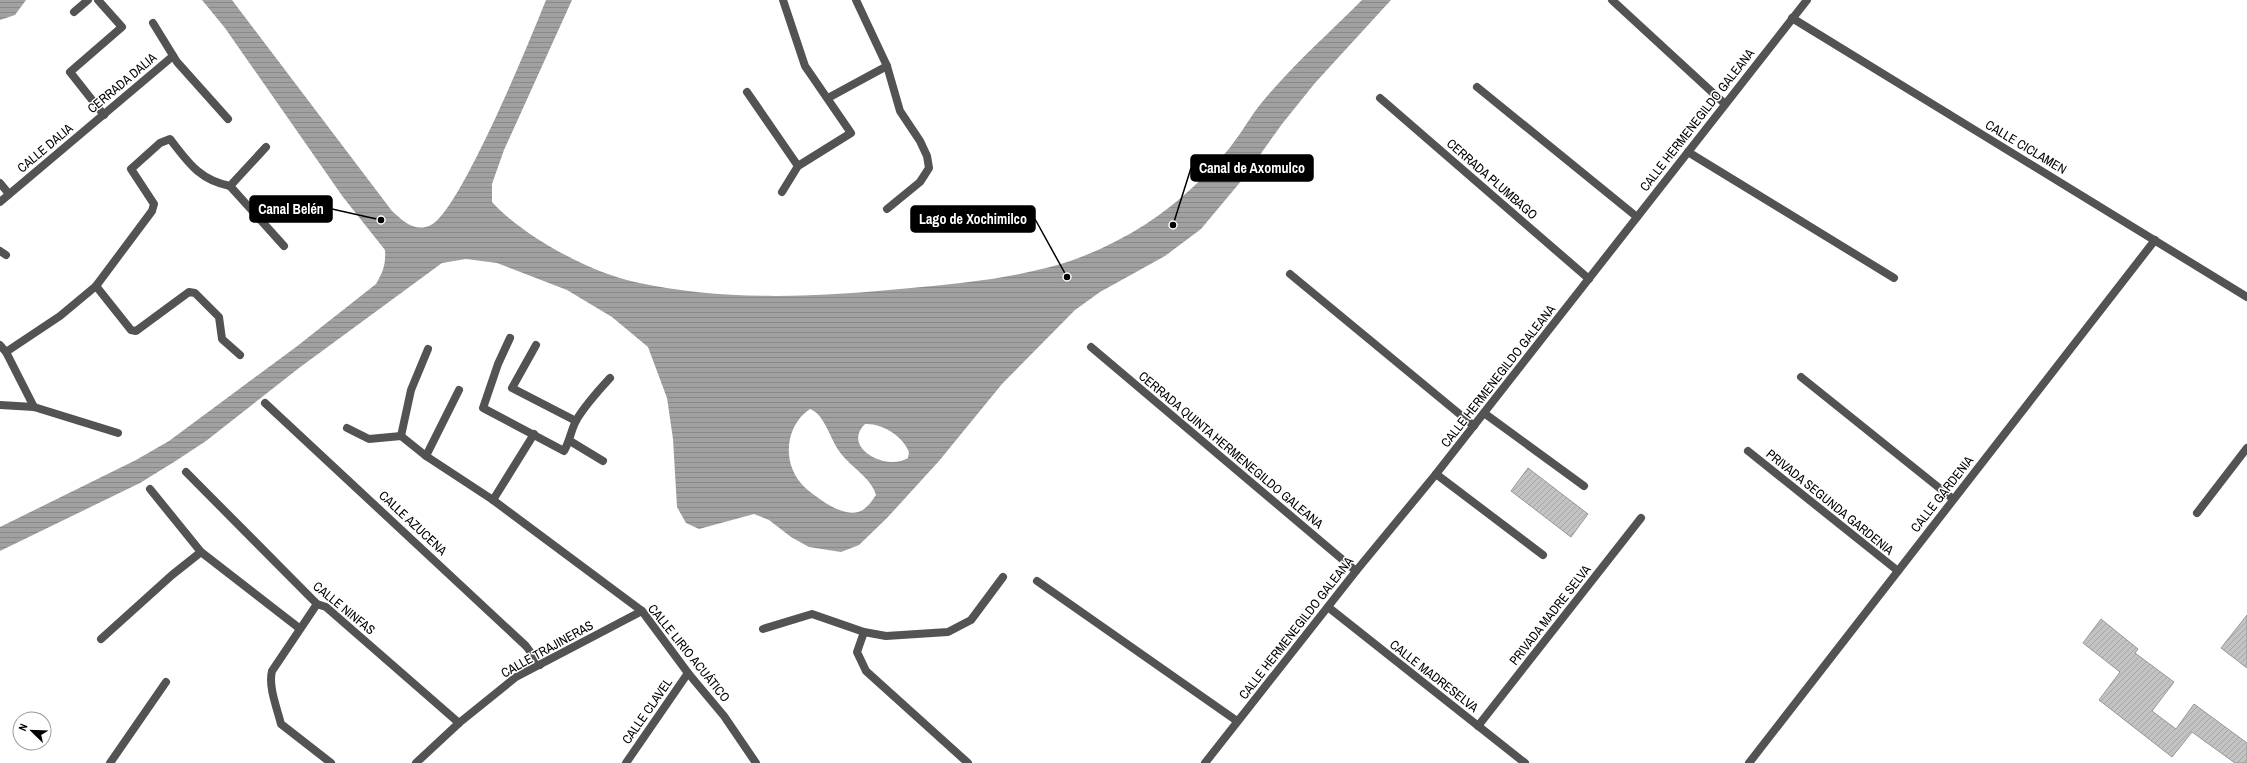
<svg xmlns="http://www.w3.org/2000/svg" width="2247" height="763" font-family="'Archivo Narrow',sans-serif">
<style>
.water{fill:url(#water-rules);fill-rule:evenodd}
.building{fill:url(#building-hatch);stroke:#979797}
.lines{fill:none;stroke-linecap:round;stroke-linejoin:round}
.minor{stroke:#535353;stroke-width:8}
.tertiary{stroke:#535353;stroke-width:8}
.labels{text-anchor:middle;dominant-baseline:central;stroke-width:3;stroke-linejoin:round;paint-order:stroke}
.street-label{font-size:13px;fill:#000;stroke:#fff}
.leader{fill:none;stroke:#000;stroke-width:1.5}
.callout-dot{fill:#000;stroke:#fff;stroke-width:1.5}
.callout{fill:#000;stroke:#000;stroke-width:1.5}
.callout-label{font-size:14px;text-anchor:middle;font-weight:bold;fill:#fff}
</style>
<defs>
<pattern id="water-rules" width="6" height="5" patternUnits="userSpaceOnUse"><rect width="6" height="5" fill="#a1a1a1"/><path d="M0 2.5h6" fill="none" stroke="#898989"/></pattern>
<pattern id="building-hatch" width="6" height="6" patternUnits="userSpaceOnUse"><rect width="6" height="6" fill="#c3c3c3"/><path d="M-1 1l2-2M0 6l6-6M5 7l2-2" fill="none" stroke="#a6a6a6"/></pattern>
</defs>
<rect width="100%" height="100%" fill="#fff"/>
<g class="water">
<path d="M0 0H26L15 15 0 20Z"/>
<path d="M202 0H232L392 211C403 221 415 233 431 225 460 211 531 38 546 0H572L504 150 492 184V202C523 236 589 272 635 282 724 302 820 297 911 288 958 284 1004 279 1050 267 1084 258 1116 243 1146 224 1177 204 1212 172 1234 142 1244 129 1252 114 1263 101 1293 65 1329 33 1362 0H1391L1315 83 1282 124 1242 180 1201 229 1165 256 1100 292 1075 310 1002 384 939 461 887 518 859 545 841 552 809 547 791 537 769 520 754 514 699 529 686 523 677 507 673 439 667 398 648 347 612 317 567 290 497 263 466 259 442 263 299 368 206 441 174 462 140 483 0 551V527L136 460 169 441 296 347 376 284C383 272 386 264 385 250L343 197 225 28ZM810 409C824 414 830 438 839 451 850 467 871 477 876 495 872 501 866 510 858 512 846 515 834 508 824 502 816 496 806 490 800 482 782 460 786 425 810 409ZM865 424C882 423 903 436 909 452L908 458C886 472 841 447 865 424Z"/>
</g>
<g class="building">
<path d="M1528 468 1588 514 1571 537 1511 491Z"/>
<path d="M2247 615V668L2221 648Z"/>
<path d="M2101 619 2138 649 2135 653 2174 682 2152 711 2176 729 2194 704 2247 743V763H2235L2192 732 2172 757 2099 700 2120 672 2083 643Z"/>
</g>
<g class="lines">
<g class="minor">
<path d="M98 0 122 27 70 72 104 115"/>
<path d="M856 0 887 66 900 111 920 141 927 156 929 168 920 182 887 209"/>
<path d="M1612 0 1725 104"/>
<path d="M74 12 88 0"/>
<path d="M1792 18 2247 297"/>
<path d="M153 23 177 62 228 119"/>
<path d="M1477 87 1637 217"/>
<path d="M747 92 798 166"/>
<path d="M828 98 887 66"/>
<path d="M1380 98 1589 279"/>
<path d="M1688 152 1894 278"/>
<path d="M0 183 9 194"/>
<path d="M230 186 284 246"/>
<path d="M782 192 798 166 851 133 805 66 783 0"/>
<path d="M0 202 173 56"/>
<path d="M0 251 6 255"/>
<path d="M1290 274 1474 426"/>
<path d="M96 286 131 330 136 331 189 292 195 293 219 317 222 339 240 355"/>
<path d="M510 338 498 364 483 408 564 451C570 441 571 429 577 419 586 404 598 391 610 378"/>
<path d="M0 345 6 352 34 407"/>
<path d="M536 345 512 388 576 421"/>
<path d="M1091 347 1356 571"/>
<path d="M6 352 60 316 96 286 152 211 154 204 131 169 160 143 170 139C188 162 199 180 230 186L266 147"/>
<path d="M1801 377 1953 499"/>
<path d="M265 403 526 646 540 665"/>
<path d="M0 405 34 407 118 433"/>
<path d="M1484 413 1584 486"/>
<path d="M347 428 369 439 401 436 426 456 493 500 642 611 688 673 724 716 756 763"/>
<path d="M401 436 411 390 428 349"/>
<path d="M570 441 603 461"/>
<path d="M1748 451 1898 571"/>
<path d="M426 456 459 390"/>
<path d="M186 472 317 604 326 607 459 723"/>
<path d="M1436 474 1543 555"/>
<path d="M150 489 201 552"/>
<path d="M493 500 534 434"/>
<path d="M2197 513 2247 448"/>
<path d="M1037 581 1237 721"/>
<path d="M317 604 272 671C268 686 277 708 281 724L331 763"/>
<path d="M1328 607 1525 763"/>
<path d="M763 629 812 614 864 632 886 636 948 632 971 620 1003 577"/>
<path d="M864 632 857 652 866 671 968 763"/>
<path d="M101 639 172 575 201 552 299 628"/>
<path d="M1478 726 1641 518"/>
<path d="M110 763 166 682"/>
<path d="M416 763 459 723 516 677 642 611"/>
<path d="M626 763 688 673"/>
<path d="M1749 763 2155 240"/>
</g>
<path class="tertiary" d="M1205 763 1356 571 1436 474 1807 0"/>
</g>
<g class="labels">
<g class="street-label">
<text transform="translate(122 83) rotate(-40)">CERRADA DALIA</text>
<text transform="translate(1697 120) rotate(-52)">CALLE HERMENEGILDO GALEANA</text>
<text transform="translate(2026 147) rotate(31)">CALLE CICLAMEN</text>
<text transform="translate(45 148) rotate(-40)">CALLE DALIA</text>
<text transform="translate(1492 179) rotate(41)">CERRADA PLUMBAGO</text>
<text transform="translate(1498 376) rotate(-52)">CALLE HERMENEGILDO GALEANA</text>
<text transform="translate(1231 450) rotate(40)">CERRADA QUINTA HERMENEGILDO GALEANA</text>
<text transform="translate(1942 494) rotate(-52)">CALLE GARDENIA</text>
<text transform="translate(1830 502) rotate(39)">PRIVADA SEGUNDA GARDENIA</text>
<text transform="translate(413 523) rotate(43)">CALLE AZUCENA</text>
<text transform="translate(344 608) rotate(39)">CALLE NINFAS</text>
<text transform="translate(1550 615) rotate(-52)">PRIVADA MADRE SELVA</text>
<text transform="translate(1296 628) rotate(-52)">CALLE HERMENEGILDO GALEANA</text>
<text transform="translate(547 649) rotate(-29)">CALLE TRAJINERAS</text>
<text transform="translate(689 653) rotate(51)">CALLE LIRIO ACUÁTICO</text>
<text transform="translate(1434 676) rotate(38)">CALLE MADRESELVA</text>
<text transform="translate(647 711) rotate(-55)">CALLE CLAVEL</text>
</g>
</g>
<path class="leader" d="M1173 225L1191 168M381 220L332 209M1067 277L1035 219"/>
<g class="callout-dot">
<circle cx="1173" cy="225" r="4"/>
<circle cx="381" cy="220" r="4"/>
<circle cx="1067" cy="277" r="4"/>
</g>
<g class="callout">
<rect x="1191" y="155" width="122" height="26" rx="4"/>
<rect x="250" y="196" width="82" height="26" rx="4"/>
<rect x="911" y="206" width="124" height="26" rx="4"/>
</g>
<g class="callout-label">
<text x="1252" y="173">Canal de Axomulco</text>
<text x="291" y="214">Canal Belén</text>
<text x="973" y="224">Lago de Xochimilco</text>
</g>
<g transform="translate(32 731) rotate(293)"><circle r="19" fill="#ffffff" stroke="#999999"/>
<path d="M0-3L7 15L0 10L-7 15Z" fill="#000000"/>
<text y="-6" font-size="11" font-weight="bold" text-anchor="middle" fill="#000000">N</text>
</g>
</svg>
